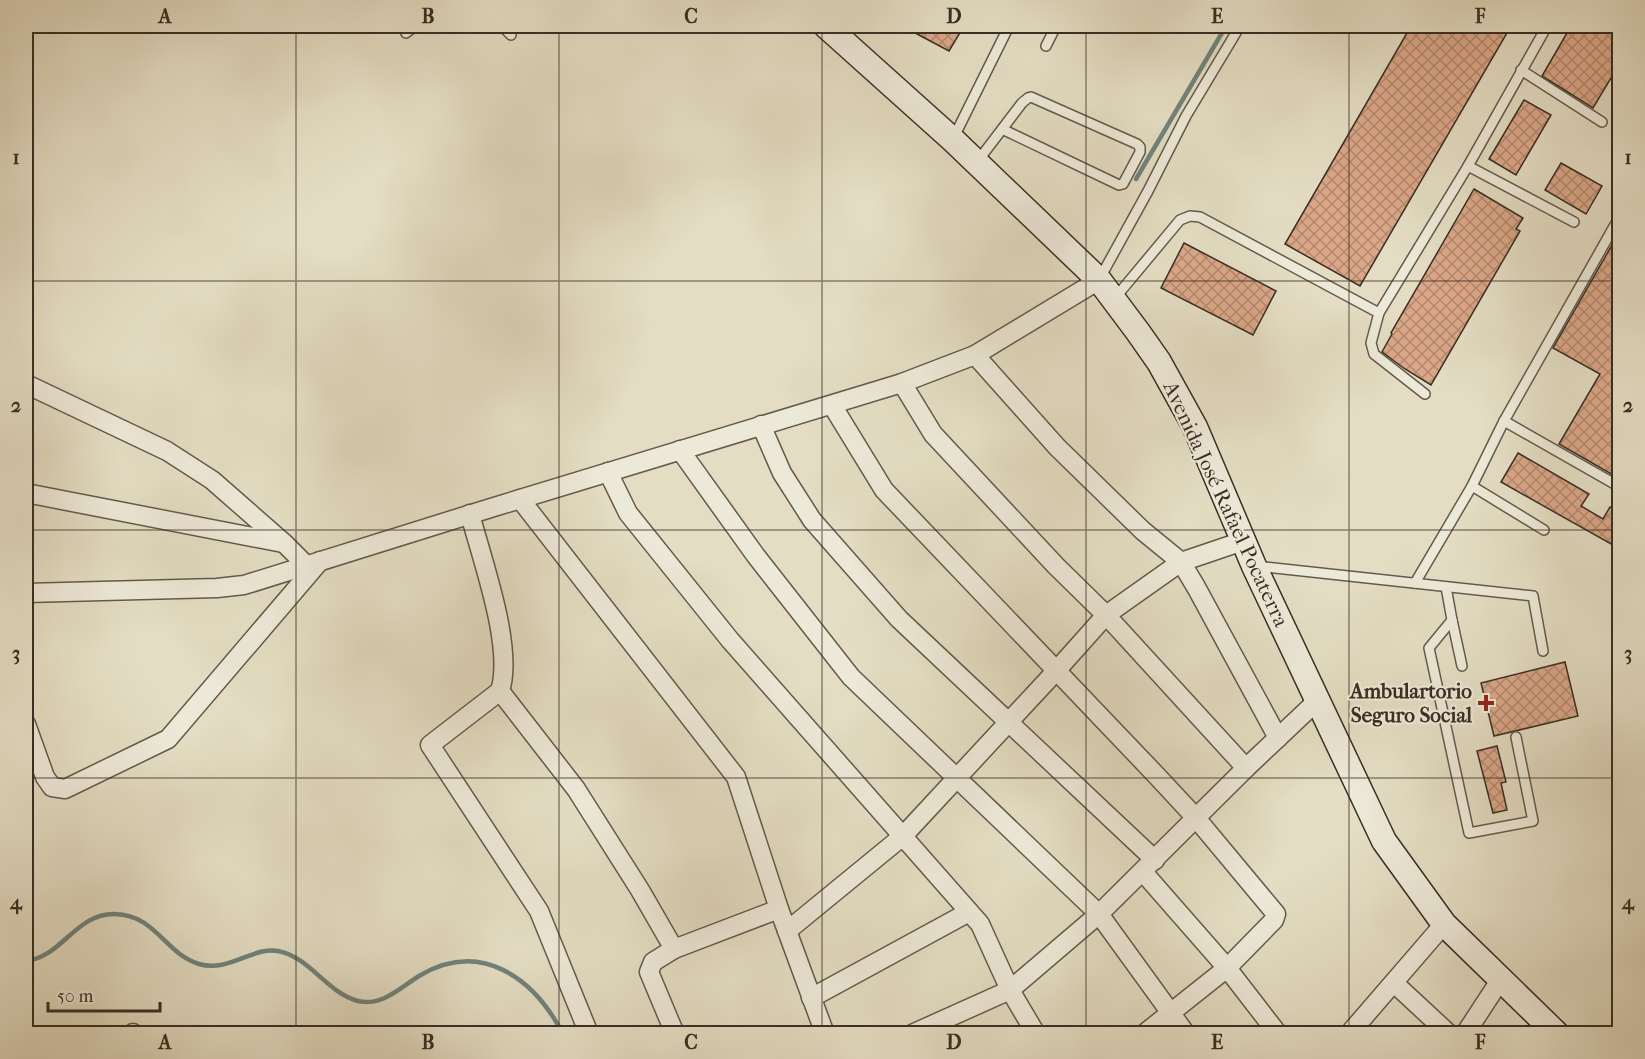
<svg xmlns="http://www.w3.org/2000/svg" width="1645" height="1059" font-family="'IM FELL French Canon',serif">
<style>
.lines{fill:none;stroke-linecap:round;stroke-linejoin:round}
.stream{stroke:#70837d;stroke-width:4.5}
.building{fill:url(#building-cross-hatch);stroke:#382e24;stroke-width:1.5}
.lane-casing{stroke:#635a4c;stroke-width:12}
.street-casing{stroke:#635a4c;stroke-width:21}
.secondary-casing{stroke:#382e24;stroke-width:27}
.lane{stroke:#ede9d8;stroke-width:9}
.street{stroke:#ede9d8;stroke-width:18}
.secondary{stroke:#ede9d8;stroke-width:24}
.grid{fill:none;stroke:#382e24;stroke-width:1.5;stroke-opacity:0.55}
.poi-dot{fill:#8f2418;stroke:#ede9d8;stroke-width:2}
.labels{text-anchor:middle;dominant-baseline:central;stroke-width:4.5;stroke-linejoin:round;paint-order:stroke}
.street-label{font-size:21px;fill:#382e24;stroke:#ede9d8}
.poi-label{font-size:21px;font-weight:bold;fill:#382e24;stroke:#ede9d8;text-anchor:end}
.neatline{fill:none;stroke:#382e24;stroke-width:2}
.grid-label{font-size:20px;text-anchor:middle;font-weight:bold;fill:#382e24}
</style>
<defs>
<pattern id="building-cross-hatch" width="8" height="8" patternUnits="userSpaceOnUse" patternTransform="scale(1.5)"><rect width="8" height="8" fill="#dba788"/><path d="M0 0l8 8M0 8l8-8" fill="none" stroke="#b3886f"/></pattern>
</defs>
<rect width="100%" height="100%" fill="#e4ddc3"/>
<filter id="stains"><feTurbulence type="fractalNoise" baseFrequency=".00333" numOctaves="4"/><feColorMatrix values="0 0 0 0 .2 0 0 0 0 .09 0 0 0 0 .02 0 0 0 .5 -.17"/></filter>
<radialGradient id="worn" r=".72"><stop offset=".6" stop-color="#630" stop-opacity="0"/><stop offset="1" stop-color="#630" stop-opacity=".3"/></radialGradient>
<g class="lines">
<g class="stream">
<path d="M1136 179 1226 26"/>
<path d="M26 961C62 957 76 913 115 914 156 915 165 954 199 964 228 973 254 946 278 951 310 957 327 993 358 1001 382 1007 401 987 419 976 481 939 534 978 563 1034"/>
</g>
</g>
<g class="building">
<path d="M902 26H964L949 51Z"/>
<path d="M1411 26H1511L1360 286 1285 244Z"/>
<path d="M1571 26H1620V63L1593 108 1542 76Z"/>
<path d="M1524 100 1551 115 1516 175 1489 159Z"/>
<path d="M1561 163 1602 186 1586 214 1545 190Z"/>
<path d="M1474 189 1523 218 1516 229 1520 231 1431 385 1405 369 1382 352 1392 334 1391 333Z"/>
<path d="M1620 231V479L1559 444 1600 374 1553 348Z"/>
<path d="M1184 243 1276 291 1253 335 1161 288Z"/>
<path d="M1518 453 1589 494 1581 506 1603 519 1610 507 1620 512V549L1501 482Z"/>
<path d="M1565 662 1578 716 1494 736 1481 683Z"/>
<path d="M1497 746 1506 782 1501 783 1507 810 1493 813 1477 751Z"/>
</g>
<g class="lines">
<g class="lane-casing">
<g id="lane">
<path d="M502 26 511 35"/>
<path d="M406 33 415 26"/>
<path d="M1046 46 1056 26"/>
<path d="M1521 70 1602 122"/>
<path d="M953 139 1009 26"/>
<path d="M977 162 1022 103 1028 98 1031 97 1137 144 1140 147V152L1123 184 1119 185 1002 129"/>
<path d="M1468 166 1574 222"/>
<path d="M1100 278 1148 191 1186 116 1240 26"/>
<path d="M1115 298 1180 220 1190 216 1200 217 1379 313 1468 166 1547 26"/>
<path d="M1379 313 1371 343 1374 354 1425 394"/>
<path d="M1504 421 1620 216"/>
<path d="M1472 486 1504 421 1620 487"/>
<path d="M1256 566 1533 596 1543 651"/>
<path d="M1415 583 1472 486 1544 530"/>
<path d="M1446 587 1452 620 1429 648 1469 833 1533 821 1516 737"/>
<path d="M1452 620 1462 666"/>
</g>
</g>
<g class="street-casing">
<g id="street">
<path d="M975 355 1057 447 1143 531 1181 562 1196 587 1278 738"/>
<path d="M902 383 933 434 1056 566 1106 615 1246 768"/>
<path d="M26 384 167 451 212 480 285 544 306 565"/>
<path d="M832 405 884 490 1156 775 1196 818 1276 914 1274 920 1227 968 1144 1034"/>
<path d="M761 425 782 473 812 520 899 619 1155 860"/>
<path d="M680 450 756 556 851 677 1099 914 1186 1034"/>
<path d="M608 472 628 513 730 640 980 924 1010 990 1036 1034"/>
<path d="M26 493 283 543"/>
<path d="M520 499 736 777 779 909 825 1034"/>
<path d="M470 514C482 560 514 647 500 691L430 745 539 911 589 1034"/>
<path d="M26 593 217 588 244 585 494 507 902 383 975 355 1099 280"/>
<path d="M500 691 576 789 640 890 674 949"/>
<path d="M26 724 45 777 52 787 65 789 168 739 320 561"/>
<path d="M1143 872 1227 968 1278 1034"/>
<path d="M787 931 903 836 1056 671 1106 615 1181 562 1243 541"/>
<path d="M1394 983 1449 1034"/>
<path d="M811 998 969 912"/>
<path d="M133 1033V1034"/>
<path d="M675 1034 649 972 653 962 674 949 779 909"/>
<path d="M912 1034 1010 990 1099 914 1246 768 1317 701"/>
<path d="M1349 1034 1444 924"/>
<path d="M1465 1034 1501 979"/>
</g>
</g>
<g class="secondary-casing">
<path id="secondary" d="M826 26 953 140 1099 280 1138 332 1159 362 1195 427 1254 566 1384 841 1444 924 1557 1034"/>
</g>
<use href="#lane" class="lane"/>
<use href="#street" class="street"/>
<use href="#secondary" class="secondary"/>
</g>
<path class="grid" d="M296 26V1034M559 26V1034M822 26V1034M1086 26V1034M1349 26V1034M26 281H1620M26 530H1620M26 778H1620"/>
<path class="poi-dot" d="M1483 694h6v6h6v6h-6v6h-6v-6h-6v-6h6z"/>
<g class="labels">
<g class="street-label">
<text transform="translate(1226 504) rotate(65)">Avenida José Rafael Pocaterra</text>
</g>
<g class="poi-label">
<text x="1472" y="691">Ambulartorio<tspan x="1472" dy="24">Seguro Social</tspan></text>
</g>
</g>
<rect width="1645" height="1059" fill="none" stroke="#e4ddc3" stroke-width="66"/>
<path d="M48 1002v9h112v-9" fill="none" stroke="#382e24" stroke-width="3"/>
<text x="57" y="1002" font-size="18" fill="#382e24" stroke="#ede9d8" stroke-width="4.5" paint-order="stroke">50 m</text>
<rect x="33" y="33" width="1579" height="993" class="neatline"/>
<g class="grid-label">
<text x="165" y="23">A</text>
<text x="428" y="23">B</text>
<text x="691" y="23">C</text>
<text x="954" y="23">D</text>
<text x="1217" y="23">E</text>
<text x="1480" y="23">F</text>
<text x="16" y="164">1</text>
<text x="1628" y="164">1</text>
<text x="16" y="412">2</text>
<text x="1628" y="412">2</text>
<text x="16" y="660">3</text>
<text x="1628" y="660">3</text>
<text x="16" y="909">4</text>
<text x="1628" y="909">4</text>
<text x="165" y="1049">A</text>
<text x="428" y="1049">B</text>
<text x="691" y="1049">C</text>
<text x="954" y="1049">D</text>
<text x="1217" y="1049">E</text>
<text x="1480" y="1049">F</text>
</g>
<rect width="100%" height="100%" filter="url(#stains)"/>
<rect width="100%" height="100%" fill="url(#worn)"/>
</svg>
